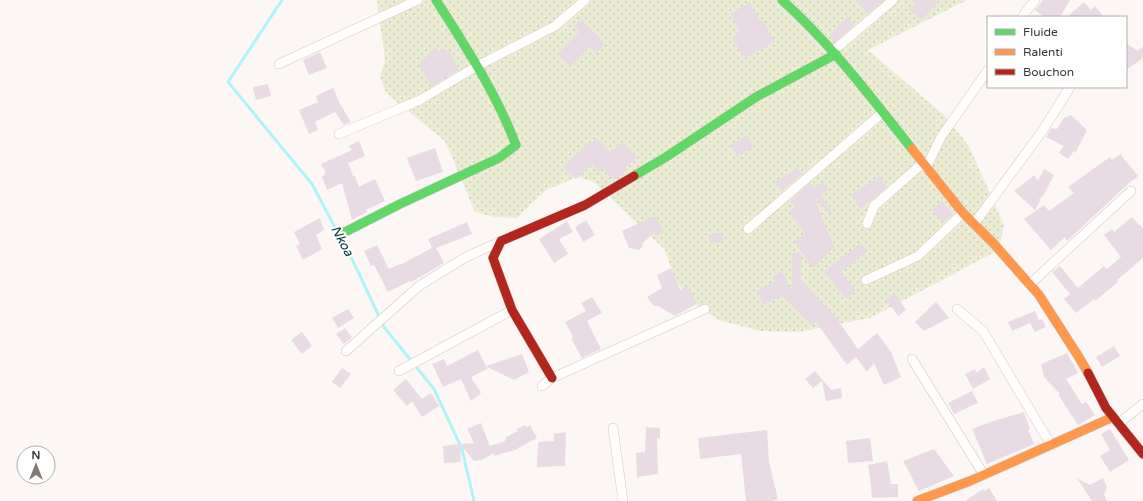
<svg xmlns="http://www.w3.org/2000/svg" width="1143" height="501" font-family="'Varela Round',sans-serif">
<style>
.grass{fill:url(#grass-dots)}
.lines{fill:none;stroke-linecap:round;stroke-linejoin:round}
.stream{stroke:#aef3f8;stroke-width:3}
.building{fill:#e9dbe3}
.street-casing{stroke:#d1cbc7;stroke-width:10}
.fast-casing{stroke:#d1cbc7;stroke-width:10}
.slow-casing{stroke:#d1cbc7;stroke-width:10}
.jam-casing{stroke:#d1cbc7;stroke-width:10}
.street{stroke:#fffefd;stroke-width:9}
.fast{stroke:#63d668;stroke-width:9}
.slow{stroke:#ff974d;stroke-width:9}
.jam{stroke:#b3261e;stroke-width:9}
.labels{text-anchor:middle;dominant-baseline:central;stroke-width:4;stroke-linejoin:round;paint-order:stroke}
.water-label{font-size:13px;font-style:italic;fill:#04373a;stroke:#fff}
</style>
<defs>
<pattern id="grass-dots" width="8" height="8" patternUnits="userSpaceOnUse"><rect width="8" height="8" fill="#eaedd3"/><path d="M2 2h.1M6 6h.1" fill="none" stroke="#caccb5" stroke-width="1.8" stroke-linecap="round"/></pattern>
</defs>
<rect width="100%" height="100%" fill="#fcf7f4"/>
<path class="grass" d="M377 0H967L868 50 944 115 969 146 1004 225 999 250 870 318 799 332 760 331 718 320 702 309 676 283 665 250 594 182 577 177 546 190 517 218 495 217 475 212 445 141 386 93 380 77 385 60Z"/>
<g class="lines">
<path class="stream" d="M282 0 228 82 312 184 354 263 384 327 434 389 462 449 474 501"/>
</g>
<g class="building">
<path d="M855 0H884L867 14Z"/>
<path d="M911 0H940L922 20 909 10 915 4Z"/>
<path d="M1043 0H1070L1060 17H1044L1035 10Z"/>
<path d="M750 2 760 21 763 20 775 41 744 59 732 37 740 33 730 14Z"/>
<path d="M1084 2 1091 10 1095 6 1104 17H1067Z"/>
<path d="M848 17 854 25 835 42 830 36 839 25Z"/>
<path d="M581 19 605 43 596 53 590 47 570 67 557 54 579 32 574 26Z"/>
<path d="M1126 43 1138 51 1143 47V58L1126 70Z"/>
<path d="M435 47 440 52 444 49 450 52 458 70 432 86 418 65Z"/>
<path d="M320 52 327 68 309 75 303 60Z"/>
<path d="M268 84 271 96 256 100 253 87Z"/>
<path d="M333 88 340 104 351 122 344 125 335 112 315 122 318 130 309 134 299 110 318 102 316 96Z"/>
<path d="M1071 115 1087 130 1076 152 1074 151 1068 159 1059 153 1064 146 1046 137 1052 128 1057 129 1064 118Z"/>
<path d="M747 135 754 147 737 157 730 145Z"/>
<path d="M597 138 610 152 623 142 637 157 625 168 627 170 624 173 613 180 603 168 598 172 592 164 576 179 563 167 590 141 591 143Z"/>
<path d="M359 141 365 156 348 163 353 176H355L359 187 375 179 385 201 366 210 367 212 352 220 342 183 327 190 322 177 326 173 321 164 352 150 349 146Z"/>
<path d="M435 148 443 172 416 181 407 158Z"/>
<path d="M1120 154 1138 176 1128 184 1067 241 1065 237 1051 250 1024 219 1044 205 1049 211 1074 193 1068 187 1110 157 1112 160Z"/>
<path d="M797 168 802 174 782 191 774 182Z"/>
<path d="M1044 169 1054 175 1043 196 1039 199 1040 201 1035 210 1014 191 1034 175 1038 181Z"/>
<path d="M880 176 887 187 871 201 860 208 851 195Z"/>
<path d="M824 182 829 189 821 194 831 211 829 213 814 198 834 247 813 268 794 241 805 234 789 212 795 207 790 201 810 183 815 188Z"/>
<path d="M942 201 953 214 943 223 932 210Z"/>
<path d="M655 216 664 231 656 236 654 232 642 244 643 246 639 250 629 248 622 231Z"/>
<path d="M1132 217 1143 229V258L1117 280 1118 282 1095 301 1094 299 1076 313 1064 299 1070 294 1052 272 1060 266 1078 288 1104 266 1107 269 1121 257 1104 235 1112 229 1114 232Z"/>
<path d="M320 218 324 230 316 235 322 249 303 260 296 246 300 244 294 232Z"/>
<path d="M586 220 595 235 583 242 575 227Z"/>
<path d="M567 221 573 232 559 239 568 254 554 263 539 239Z"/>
<path d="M467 222 472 234 436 248 444 263 411 282 410 281 388 292 374 265 371 266 364 251 377 245 389 269 400 264V265L432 248 428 239Z"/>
<path d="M721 232 724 241 711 244 708 235Z"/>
<path d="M861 243 868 251 841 272 856 291 846 299 824 272Z"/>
<path d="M792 252 801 253V279L837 319 858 349 877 333 891 352 901 377 884 385 874 363 867 372 856 357 847 365 816 322 812 326 782 296 763 305 756 291 775 281 773 277 781 270 792 291Z"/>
<path d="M671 268 680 290 688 285 697 304 675 316 658 306H654L647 297 662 288 657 275Z"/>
<path d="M895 293 906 310 898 316 886 299Z"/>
<path d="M592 297 602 313 587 321 601 349 582 358 571 338 573 337 565 322 586 311 581 303Z"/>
<path d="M936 302 949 318 924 331 915 322Z"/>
<path d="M348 309 354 318 338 328 332 318Z"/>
<path d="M1035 311 1039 320 1042 319 1046 327 1035 332 1030 323 1012 331 1008 322Z"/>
<path d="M345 328 352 337 344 344 336 334Z"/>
<path d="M302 332 312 346 302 354 291 340Z"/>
<path d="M1114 346 1120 356 1102 367 1096 357Z"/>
<path d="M478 350 486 366 522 354 529 372 514 380 487 367V369L471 377 481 393 471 401 461 379 443 387 432 364 444 359 447 366Z"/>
<path d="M1067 353 1078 373 1066 379 1082 404 1086 402 1095 415 1078 425 1059 396V393L1044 377 1041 364Z"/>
<path d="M984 367 990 379 973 389 965 374 975 369 976 373Z"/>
<path d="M342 368 351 374 340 388 332 382Z"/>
<path d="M815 371 831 390 841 388 842 398 826 401 822 381 813 388 805 379Z"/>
<path d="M406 379 422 399 431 393 439 406 422 417 412 401 407 406 393 390Z"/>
<path d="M972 391 978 403 954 414 948 403Z"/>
<path d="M1024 412 1030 429 1028 430 1034 444 987 464 972 429 987 423Z"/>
<path d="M481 423 490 446 505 441 506 437 518 431 517 429 525 425 527 427 530 425 537 438 518 448V449L494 456V453L482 460 474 461 460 444 474 443 467 429Z"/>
<path d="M646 427 660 428V439L657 438 658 474 637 477 636 453 645 452Z"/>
<path d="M1110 429 1129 460 1110 472 1100 456 1110 450 1101 434Z"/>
<path d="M767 430 769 462 778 499 772 501H746L741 454 700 459 698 438Z"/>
<path d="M566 432 565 466 537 467 538 442 554 441V434Z"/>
<path d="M870 438 873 461 848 463 846 441Z"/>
<path d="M460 444 461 462 444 463 443 446Z"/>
<path d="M934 449 954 476 919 491 903 461Z"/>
<path d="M887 461 891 484H898V497L872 498 871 485 868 465Z"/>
<path d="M1077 478 1090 485 1103 478 1107 487 1104 495 1107 501H1092Z"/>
<path d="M989 488 997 501H965L983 489 985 491Z"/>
</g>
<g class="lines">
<g class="street-casing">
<g id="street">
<path d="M1022 17 1035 0"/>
<path d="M833 51 893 0"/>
<path d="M279 64 418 0"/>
<path d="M339 134 420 100 477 66 555 26 585 0"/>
<path d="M926 168 941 137 988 70"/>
<path d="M867 224 874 206 923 163"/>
<path d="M974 224 1043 130 1070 87"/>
<path d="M748 229 882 113"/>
<path d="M866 280 918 256 963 213"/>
<path d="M1030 284 1131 191"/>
<path d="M957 309 983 331 1051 445"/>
<path d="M346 351 419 286 466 257 501 241"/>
<path d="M912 359 984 475"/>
<path d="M399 371 512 310"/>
<path d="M542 386 552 378 705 309"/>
<path d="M1118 424 1143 404"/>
<path d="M613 428 623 501"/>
</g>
</g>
<g class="fast-casing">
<g id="fast">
<path d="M782 0C831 44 871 97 912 149"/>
<path d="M634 176 666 157 756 97 836 54"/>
<path d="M343 233 400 204 499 158 516 145C496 93 466 47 436 0"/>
</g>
</g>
<g class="slow-casing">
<g id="slow">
<path d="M912 149 963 213 994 244 1039 295 1080 359 1088 373"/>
<path d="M917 501 970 481 1113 417"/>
</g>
</g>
<g class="jam-casing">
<g id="jam">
<path d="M1088 373 1106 408 1143 454"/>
<path d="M552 378 512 310 493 258 501 241 585 205 634 176"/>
</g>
</g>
<use href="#street" class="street"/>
<use href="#fast" class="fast"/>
<use href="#slow" class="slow"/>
<use href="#jam" class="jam"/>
</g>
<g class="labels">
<g class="water-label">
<text transform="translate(342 241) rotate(62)">Nkoa</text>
</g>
</g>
<rect x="987" y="16" width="140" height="72" fill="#ffffff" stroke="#b1aeac"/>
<rect x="995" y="29" width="20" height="6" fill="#63d668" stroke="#b1aeac"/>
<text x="1023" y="36" font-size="12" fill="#3d3530">Fluide</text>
<rect x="995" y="49" width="20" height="6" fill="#ff974d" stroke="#b1aeac"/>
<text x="1023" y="56" font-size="12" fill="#3d3530">Ralenti</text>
<rect x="995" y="69" width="20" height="6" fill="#b3261e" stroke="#b1aeac"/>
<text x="1023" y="76" font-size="12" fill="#3d3530">Bouchon</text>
<g transform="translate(36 465)"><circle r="19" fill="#ffffff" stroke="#b1aeac"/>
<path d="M0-3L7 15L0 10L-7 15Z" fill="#807975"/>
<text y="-6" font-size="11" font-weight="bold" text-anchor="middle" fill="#3d3530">N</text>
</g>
</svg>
